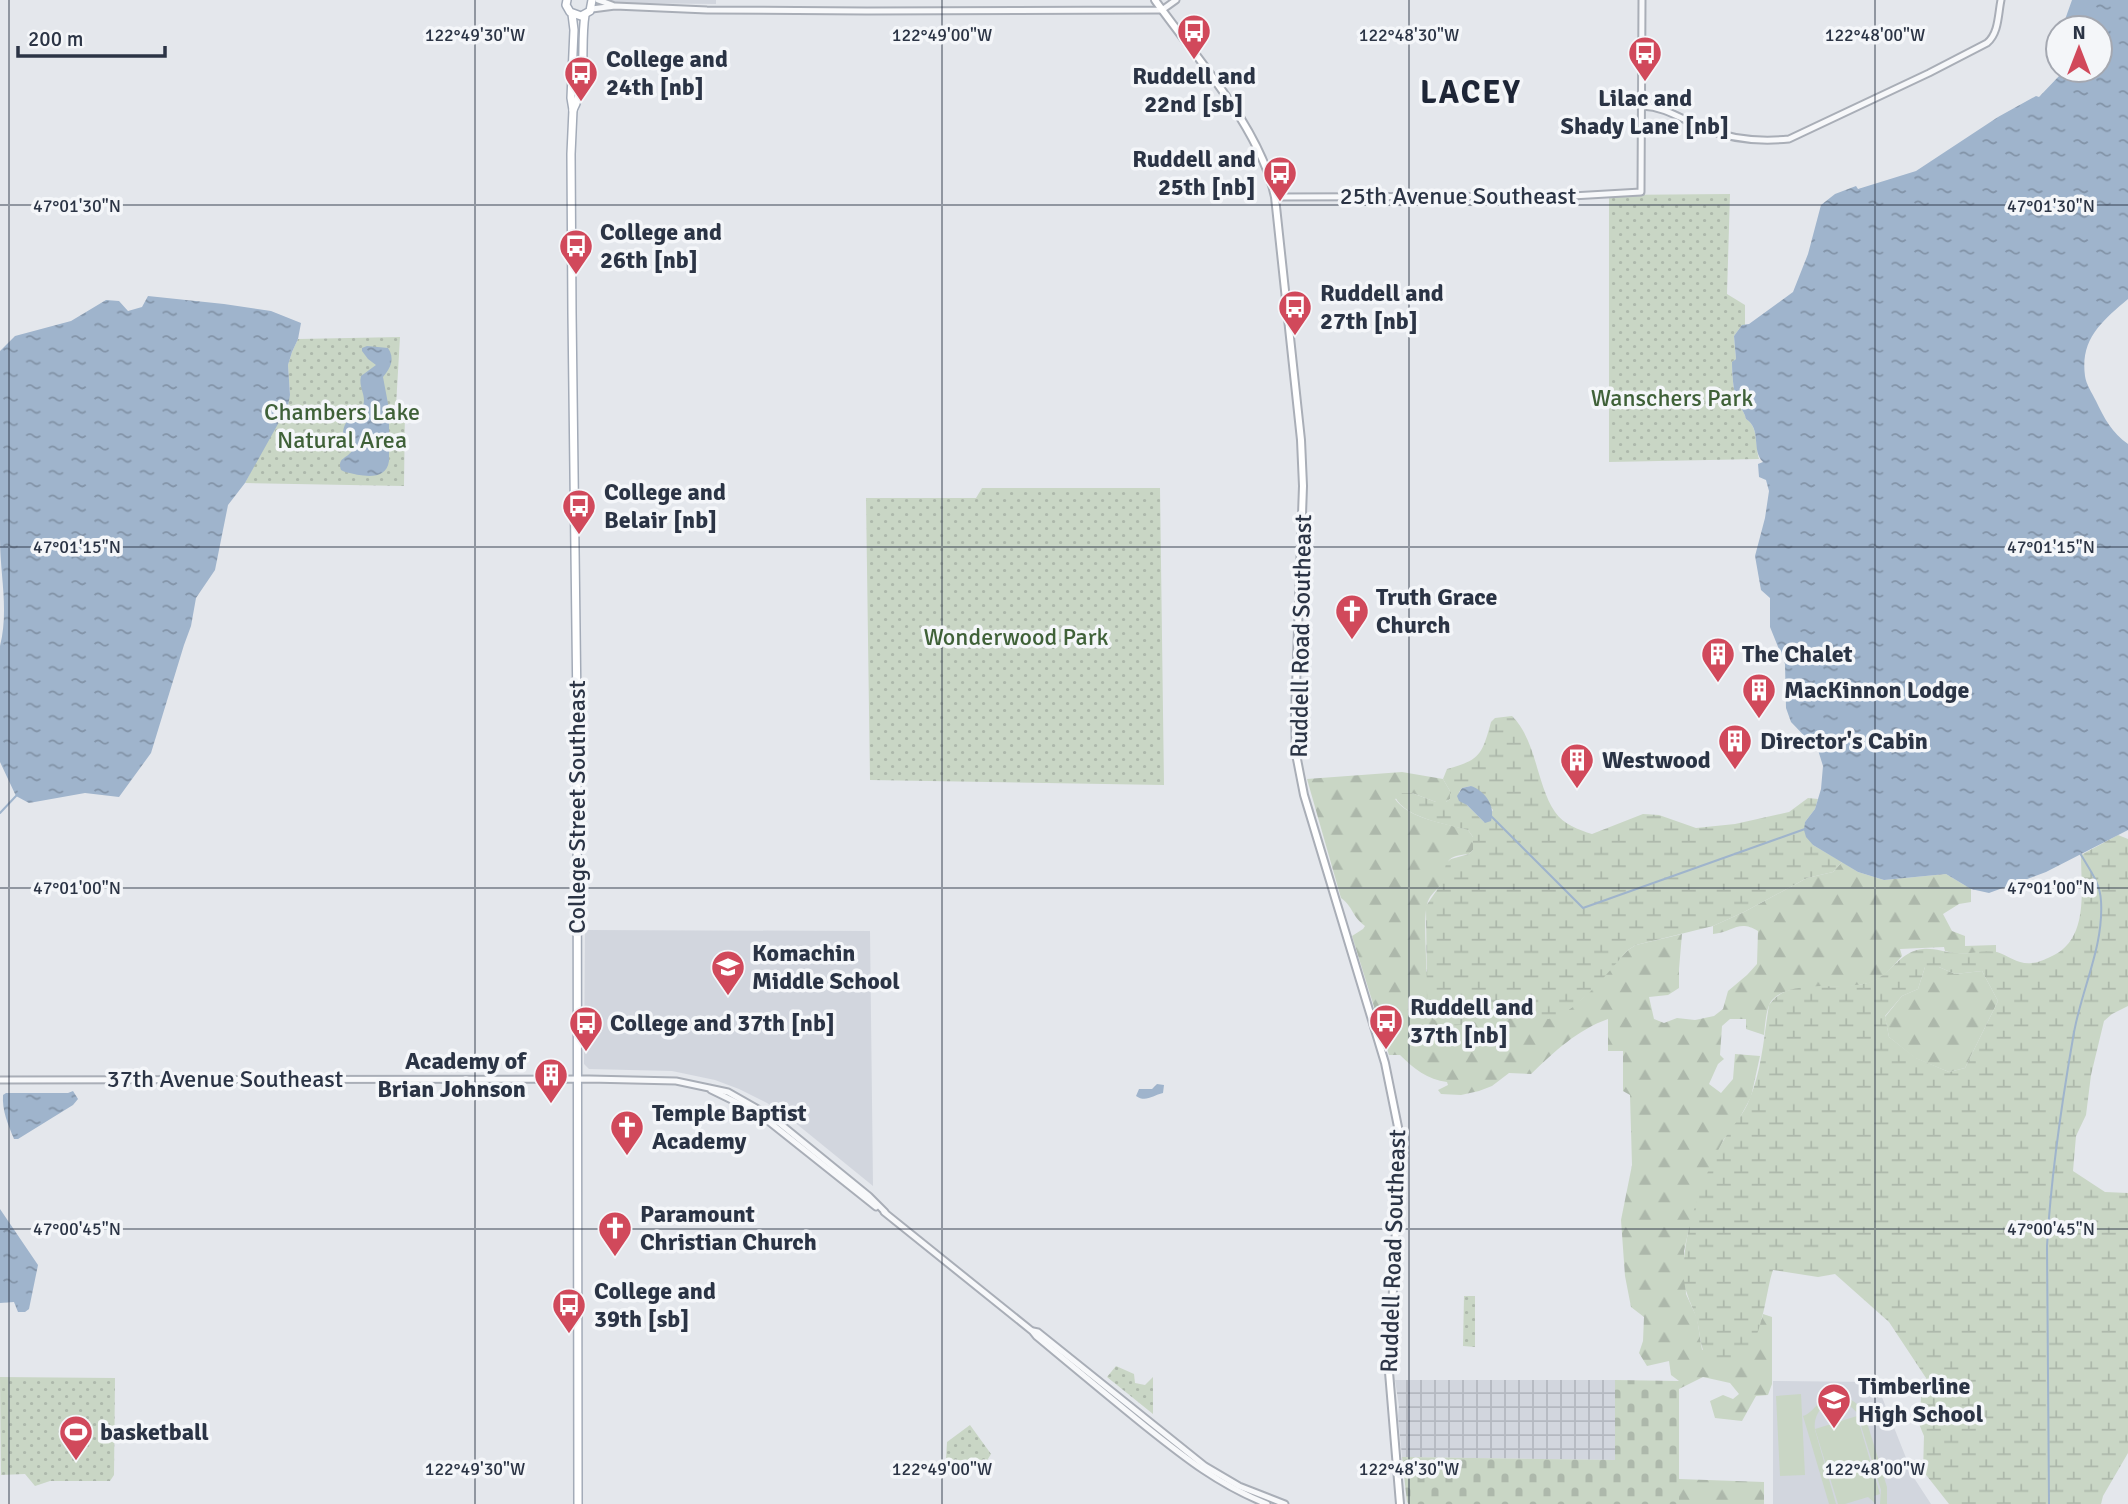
<svg xmlns="http://www.w3.org/2000/svg" width="2128" height="1504" font-family="Signika,sans-serif">
<style>
.built{fill:#d2d6de}
.industrial{fill:url(#industrial-grid)}
.grass{fill:#c9d6c5}
.forest{fill:url(#forest-firs)}
.wetland{fill:url(#wetland-marsh);fill-rule:evenodd}
.cemetery{fill:url(#cemetery-stones)}
.park{fill:url(#park-dots)}
.water{fill:url(#water-ripples)}
.lines{fill:none;stroke-linecap:round;stroke-linejoin:round}
.stream{stroke:#9fb4cc;stroke-width:2}
.tertiary-casing{stroke:#a9aeb7;stroke-width:9}
.secondary-casing{stroke:#a9aeb7;stroke-width:10}
.primary-casing{stroke:#a3abb8;stroke-width:10}
.tertiary{stroke:#f7f8fa;stroke-width:5}
.secondary{stroke:#fff;stroke-width:6}
.primary{stroke:#fff;stroke-width:7}
.ticks{fill:none;stroke:#2b3445;stroke-width:2;stroke-opacity:0.45}
.labels{text-anchor:middle;dominant-baseline:central;stroke-width:7;stroke-linejoin:round;paint-order:stroke}
.poi-label{font-size:24px;font-weight:bold;fill:#2b3445;stroke:#f4f6f9;text-anchor:start}
.street-label{font-size:24px;fill:#2b3445;stroke:#f4f6f9}
.park-label{font-size:24px;fill:#3f6138;stroke:#f4f6f9}
.district-label{font-size:32px;font-weight:bold;letter-spacing:2px;fill:#1d2536;stroke:#f4f6f9}
.ticks-label{font-size:18px;text-anchor:middle;fill:#2b3445;stroke:#f4f6f9;stroke-width:7;stroke-linejoin:round;paint-order:stroke}
</style>
<defs>
<pattern id="industrial-grid" width="8" height="8" patternUnits="userSpaceOnUse" patternTransform="scale(1.75)"><rect width="8" height="8" fill="#d2d6de"/><path d="M0 4h8M4 0v8" fill="none" stroke="#b4b8c0"/></pattern>
<pattern id="forest-firs" width="22" height="20" patternUnits="userSpaceOnUse" patternTransform="scale(1.75)"><rect width="22" height="20" fill="#c9d6c5"/><path d="M5 1l3.5 6h-7zM16 11l3.5 6h-7z" fill="#adb8ab"/></pattern>
<pattern id="wetland-marsh" width="20" height="14" patternUnits="userSpaceOnUse" patternTransform="scale(1.75)"><rect width="20" height="14" fill="#c9d6c5"/><path d="M1 5h8M5 5V1M11 12h8M15 12V8" fill="none" stroke="#adb8ab"/></pattern>
<pattern id="cemetery-stones" width="16" height="16" patternUnits="userSpaceOnUse" patternTransform="scale(1.75)"><rect width="16" height="16" fill="#c9d6c5"/><path d="M2 7V4a2 2 0 0 1 4 0v3zM10 15v-3a2 2 0 0 1 4 0v3z" fill="#adb8ab"/></pattern>
<pattern id="park-dots" width="8" height="8" patternUnits="userSpaceOnUse" patternTransform="scale(1.75)"><rect width="8" height="8" fill="#c9d6c5"/><path d="M2 2h.1M6 6h.1" fill="none" stroke="#adb8ab" stroke-width="1.8" stroke-linecap="round"/></pattern>
<pattern id="water-ripples" width="26" height="14" patternUnits="userSpaceOnUse" patternTransform="scale(1.75)"><rect width="26" height="14" fill="#9fb4cc"/><path d="M2 4q2-2 4 0t4 0M15 11q2-2 4 0t4 0" fill="none" stroke="#8293a7"/></pattern>
</defs>
<rect width="100%" height="100%" fill="#e4e7ec"/>
<g class="built">
<path d="M605 0H716V4L622 3Z"/>
<path d="M585 930 870 931 873 1186 793 1121 767 1103 739 1089 715 1080 672 1071 589 1069 584 1064Z"/>
<path d="M1773 1381 1876 1382 1914 1478 1931 1504H1773Z"/>
</g>
<path class="industrial" d="M1395 1380H1615V1460L1402 1457 1398 1416 1399 1406Z"/>
<g class="grass">
<path d="M1801 1394 1805 1475 1780 1476 1776 1396Z"/>
<path d="M1833 1396C1847 1396 1857 1401 1864 1413L1887 1487V1504H1880L1881 1490 1857 1413C1840 1391 1812 1404 1815 1430L1836 1504H1829L1803 1416C1815 1412 1816 1400 1833 1396Z"/>
<path d="M1857 1416 1880 1494 1874 1496 1876 1504 1868 1497 1845 1504H1838L1815 1429Z"/>
</g>
<g class="forest">
<path d="M1402 772 1443 779 1450 791V799L1446 802H1436L1412 793 1395 799C1409 819 1445 823 1468 830L1473 837V850L1469 854C1439 857 1452 863 1443 882 1439 888 1432 893 1429 899 1422 911 1427 955 1426 971L1471 1023 1517 1001 1568 1010 1583 998 1628 950 1636 945 1682 934 1679 969V988L1668 995 1649 997 1654 1019 1664 1023 1677 1018 1695 1020 1714 1016 1723 1009 1728 991 1747 975 1757 964 1758 931C1739 919 1733 932 1713 934V926L1744 912 1807 878 1833 872 1842 862 1858 872 1884 880 1946 874 1971 889V902L1959 904 1943 914 1952 931 1965 936V946L1996 945V952L1956 954 1945 951 1944 947 1900 949 1902 956C1894 965 1885 976 1874 981 1848 993 1784 978 1770 1003 1766 1011 1765 1025 1764 1035L1746 1029V1019H1730L1722 1026 1720 1055 1724 1059 1718 1064 1709 1084 1721 1093 1733 1079 1735 1054 1760 1056 1751 1097 1732 1132 1724 1139 1714 1160 1688 1233 1684 1251 1686 1294 1697 1318 1702 1350 1762 1319 1763 1314 1772 1317V1384L1768 1395 1756 1396 1742 1421 1715 1418 1710 1401 1723 1395 1733 1399 1739 1394 1730 1383 1703 1377 1679 1389V1381L1671 1375 1669 1361 1647 1366 1639 1353 1643 1341 1644 1317 1631 1307 1625 1276 1621 1220 1632 1165 1630 1095 1623 1091V1051H1608V1019C1577 1030 1554 1052 1531 1074L1509 1073 1492 1086 1479 1091 1461 1095 1441 1094 1438 1090 1448 1085 1447 1082C1428 1080 1413 1068 1400 1055H1389L1352 936 1363 929 1365 926C1351 915 1354 908 1341 898L1307 779Z"/>
<path d="M1925 967H1939L1955 974 1982 971 1998 1001 1965 1068 1949 1072 1915 1058 1889 1037 1885 1017 1902 996 1918 989Z"/>
<path d="M1679 1479 1764 1482V1504H1679Z"/>
</g>
<g class="wetland">
<path d="M1512 716C1537 741 1536 784 1555 812 1563 824 1579 830 1592 834L1643 814 1659 815 1696 828 1735 824 1789 812 1808 798 1818 799 1815 809 1805 822 1813 845 1842 862 1833 872 1807 878 1744 912 1713 926 1636 945 1628 950C1610 969 1571 1022 1543 1019 1539 1019 1536 1017 1532 1016 1524 1013 1520 1009 1517 1001 1491 1014 1461 1036 1433 1019L1427 1003 1426 906 1443 881 1446 863 1451 859 1469 854 1473 850V837L1468 830C1446 824 1399 817 1394 793H1412L1436 802H1446L1450 799V791L1443 779 1447 769C1481 760 1482 754 1491 722L1495 718ZM1471 786 1493 810 1484 822 1467 805 1459 792 1462 788Z"/>
<path d="M2118 835 2128 839V1006L2112 1014 2104 1021 2091 1075 2086 1115 2076 1136 2073 1171 2105 1192 2128 1193V1453L2103 1496 2101 1504H1949L1923 1471 1924 1436 1919 1424 1921 1398 1923 1385 1928 1381 1889 1322 1835 1274 1818 1277 1773 1270C1764 1295 1762 1368 1722 1366 1701 1365 1701 1340 1698 1325 1695 1309 1685 1296 1684 1279 1681 1237 1702 1179 1722 1143 1731 1127 1744 1115 1750 1098 1762 1069 1764 1035 1769 1005 1786 979 1828 989 1854 985 1861 985 1869 983 1875 980 1893 971 1901 951 1923 949 1934 948 1944 952 1954 953 1968 955 1984 949 1997 952 2009 956 2019 965 2032 963 2037 963 2043 960 2048 958 2090 942 2081 891 2081 855ZM1925 967H1939L1955 974 1982 971 1998 1001 1965 1068 1949 1072 1916 1058 1889 1037 1885 1016 1902 996 1918 989Z"/>
</g>
<path class="cemetery" d="M1615 1380 1679 1381V1504H1409L1407 1502 1402 1457 1615 1460Z"/>
<g class="park">
<path d="M1730 194 1727 294 1745 305V325H1742L1734 336 1736 359 1732 362C1732 373 1733 387 1736 398 1738 406 1744 410 1746 419 1759 427 1755 446 1759 459L1609 462V195Z"/>
<path d="M400 337 396 406H405L404 486 245 483 290 395 288 365 292 352 298 339Z"/>
<path d="M982 488H1160L1164 785 870 780 866 498H976Z"/>
<path d="M1464 1296H1475V1347L1463 1346Z"/>
<path d="M1116 1366 1134 1374 1135 1383 1145 1385 1153 1377V1414L1107 1377Z"/>
<path d="M0 1377 115 1378 114 1475 110 1481H50L35 1486 25 1474 1 1475Z"/>
<path d="M970 1425 991 1454 983 1467 970 1460H946L947 1442Z"/>
</g>
<g class="water">
<path d="M2072 0H2128V299C2102 321 2080 339 2085 376 2086 384 2092 393 2096 401 2104 418 2112 433 2128 444V830L2046 872 1989 893 1971 889 1946 874 1884 880 1858 872 1813 845 1806 837 1804 830 1805 822 1815 809 1821 789 1823 766 1818 750 1791 722 1786 708 1785 664 1770 627V598L1761 590 1755 556 1765 518 1769 491 1766 480 1759 477 1758 464 1763 462C1751 450 1762 429 1746 419 1744 410 1738 406 1736 398 1733 387 1732 373 1732 362L1736 359 1734 336 1742 325 1749 324 1793 292 1808 254 1821 205 1835 194 1856 186 1858 189 1916 171 1998 117 2036 96 2039 97 2060 75V70H2100V28H2062Z"/>
<path d="M148 296 224 304 271 311 301 323 298 339 292 352 288 365 290 395 288 406 245 483 228 505 215 570 196 598 191 626 184 645 151 753 119 797 85 793 29 803 16 796 0 762V646C9 610 0 575 0 539 0 476 0 414 0 351L15 336 71 321 106 300 119 301 128 311 142 307Z"/>
<path d="M367 346 388 348C395 358 391 368 383 377L389 409V461C386 482 362 476 345 472L341 470C337 458 346 459 352 451 350 448 346 445 345 441 338 427 352 413 363 406 367 396 358 387 361 376L376 365 368 359 362 351V348Z"/>
<path d="M1471 786C1485 791 1496 806 1491 821L1485 823 1467 805 1459 801 1457 796 1462 788Z"/>
<path d="M1157 1084 1164 1085 1163 1093C1153 1095 1146 1103 1136 1096L1139 1089H1152Z"/>
<path d="M73 1091 78 1099 73 1105 18 1139H14C8 1124 2 1111 3 1095L6 1093H68Z"/>
<path d="M0 1209 38 1265 29 1309 25 1312H18L14 1302 0 1303Z"/>
</g>
<g class="lines">
<g class="stream">
<path d="M0 813 16 796"/>
<path d="M1491 816 1583 908 1805 829"/>
<path d="M2049 1504 2047 1246C2051 1176 2061 1107 2073 1038 2080 992 2104 948 2101 901 2100 882 2089 869 2080 853"/>
</g>
<g class="tertiary-casing">
<g id="tertiary">
<path d="M598 0 612 5"/>
<path d="M592 9 615 6 707 10 867 11 1162 10 1176 0"/>
<path d="M1642 106C1666 107 1681 119 1703 128 1730 139 1760 142 1789 139L1929 73 1987 43C1999 33 1998 14 2001 0"/>
<path d="M1275 197 1572 196 1641 192 1642 0"/>
<path d="M0 1080 589 1079 676 1081 728 1092 772 1117 869 1196 885 1212"/>
<path d="M711 1090 754 1111 768 1121 876 1207"/>
<path d="M884 1212 1032 1331 1036 1336C1072 1366 1108 1396 1145 1426 1185 1458 1219 1485 1267 1504"/>
<path d="M1033 1331 1038 1332 1205 1466 1239 1486 1285 1504"/>
</g>
</g>
<g class="secondary-casing">
<path id="secondary" d="M1155 0C1196 58 1260 127 1275 197L1301 440 1303 486 1295 716 1296 754 1304 795 1385 1063 1398 1127 1399 1166 1389 1372 1400 1504"/>
</g>
<g class="primary-casing">
<g id="primary">
<path d="M567 0 566 5 570 12 581 16 590 11 592 0"/>
<path d="M572 14 574 30 571 98 573 110 571 154 572 313 577 709 578 1504"/>
<path d="M573 110C588 82 580 46 585 15"/>
</g>
</g>
<use href="#tertiary" class="tertiary"/>
<use href="#secondary" class="secondary"/>
<use href="#primary" class="primary"/>
</g>
<path class="ticks" d="M9 0V1504M475 0V1504M942 0V1504M1409 0V1504M1875 0V1504M0 205H2128M0 547H2128M0 888H2128M0 1229H2128"/>
<defs>
<g id="bus-pin" transform="scale(1.75)"><path d="M0 17L-7.5 6A9.5 9.5 0 1 1 7.5 6Z" fill="#d1495b" stroke="#f4f6f9"/><path d="M-5-6H5V4H4V6H2V4H-2V6H-4V4H-5ZM-3.5-4V0h7V-4ZM-3.5 1.2v1.5H-2V1.2ZM2 1.2v1.5H3.5V1.2Z" fill="#fff"/></g>
<g id="church-pin" transform="scale(1.75)"><path d="M0 17L-7.5 6A9.5 9.5 0 1 1 7.5 6Z" fill="#d1495b" stroke="#f4f6f9"/><path d="M-1.2-6h2.4v3.5h3.3v2.4h-3.3V6h-2.4V-.1h-3.3v-2.4h3.3Z" fill="#fff"/></g>
<g id="building-pin" transform="scale(1.75)"><path d="M0 17L-7.5 6A9.5 9.5 0 1 1 7.5 6Z" fill="#d1495b" stroke="#f4f6f9"/><path d="M-4-6H4V6H1V3H-1V6H-4ZM-2.5-4.3h1.7v1.8h-1.7ZM.8-4.3h1.7v1.8H.8ZM-2.5-1h1.7V.8h-1.7ZM.8-1h1.7V.8H.8Z" fill="#fff"/></g>
<g id="school-pin" transform="scale(1.75)"><path d="M0 17L-7.5 6A9.5 9.5 0 1 1 7.5 6Z" fill="#d1495b" stroke="#f4f6f9"/><path d="M0-5L7-2L0 1L-7-2ZM-4 1L0 2.5L4 1V4Q0 6-4 4Z" fill="#fff"/></g>
<g id="stadium-pin" transform="scale(1.75)"><path d="M0 17L-7.5 6A9.5 9.5 0 1 1 7.5 6Z" fill="#d1495b" stroke="#f4f6f9"/><path d="M0-5a6.5 5 0 1 0 0 10a6.5 5 0 1 0 0-10ZM-3.5-1.8h7v3.6h-7Z" fill="#fff"/></g>
</defs>
<g fill-rule="evenodd">
<use href="#bus-pin" x="1194" y="31"/>
<use href="#bus-pin" x="1645" y="53"/>
<use href="#bus-pin" x="581" y="73"/>
<use href="#bus-pin" x="1280" y="173"/>
<use href="#bus-pin" x="576" y="246"/>
<use href="#bus-pin" x="1295" y="307"/>
<use href="#bus-pin" x="579" y="506"/>
<use href="#church-pin" x="1352" y="611"/>
<use href="#building-pin" x="1718" y="654"/>
<use href="#building-pin" x="1759" y="690"/>
<use href="#building-pin" x="1735" y="741"/>
<use href="#building-pin" x="1577" y="760"/>
<use href="#school-pin" x="728" y="967"/>
<use href="#bus-pin" x="1386" y="1021"/>
<use href="#bus-pin" x="586" y="1023"/>
<use href="#building-pin" x="551" y="1075"/>
<use href="#church-pin" x="627" y="1127"/>
<use href="#church-pin" x="615" y="1228"/>
<use href="#bus-pin" x="569" y="1305"/>
<use href="#school-pin" x="1834" y="1400"/>
<use href="#stadium-pin" x="76" y="1432"/>
</g>
<g class="labels">
<g class="poi-label">
<text x="606" y="59">College and<tspan x="606" dy="28">24th [nb]</tspan></text>
<text x="1194" y="76" text-anchor="middle">Ruddell and<tspan x="1194" dy="28">22nd [sb]</tspan></text>
<text x="1645" y="98" text-anchor="middle">Lilac and<tspan x="1645" dy="28">Shady Lane [nb]</tspan></text>
<text x="1256" y="159" text-anchor="end">Ruddell and<tspan x="1256" dy="28">25th [nb]</tspan></text>
<text x="600" y="232">College and<tspan x="600" dy="28">26th [nb]</tspan></text>
<text x="1320" y="293">Ruddell and<tspan x="1320" dy="28">27th [nb]</tspan></text>
<text x="604" y="492">College and<tspan x="604" dy="28">Belair [nb]</tspan></text>
<text x="1376" y="597">Truth Grace<tspan x="1376" dy="28">Church</tspan></text>
<text x="1742" y="654">The Chalet</text>
<text x="1784" y="690">MacKinnon Lodge</text>
<text x="1760" y="741">Director's Cabin</text>
<text x="1602" y="760">Westwood</text>
<text x="752" y="953">Komachin<tspan x="752" dy="28">Middle School</tspan></text>
<text x="1410" y="1007">Ruddell and<tspan x="1410" dy="28">37th [nb]</tspan></text>
<text x="610" y="1023">College and 37th [nb]</text>
<text x="526" y="1061" text-anchor="end">Academy of<tspan x="526" dy="28">Brian Johnson</tspan></text>
<text x="652" y="1113">Temple Baptist<tspan x="652" dy="28">Academy</tspan></text>
<text x="640" y="1214">Paramount<tspan x="640" dy="28">Christian Church</tspan></text>
<text x="594" y="1291">College and<tspan x="594" dy="28">39th [sb]</tspan></text>
<text x="1858" y="1386">Timberline<tspan x="1858" dy="28">High School</tspan></text>
<text x="100" y="1432">basketball</text>
</g>
<g class="street-label">
<text x="1458" y="196">25th Avenue Southeast</text>
<text transform="translate(1301 636) rotate(-89)">Ruddell Road Southeast</text>
<text transform="translate(577 807) rotate(-90)">College Street Southeast</text>
<text x="225" y="1079">37th Avenue Southeast</text>
<text transform="translate(1393 1251) rotate(-88)">Ruddell Road Southeast</text>
</g>
<g class="park-label">
<text x="1672" y="398">Wanschers Park</text>
<text x="342" y="412">Chambers Lake<tspan x="342" dy="28">Natural Area</tspan></text>
<text x="1016" y="637">Wonderwood Park</text>
</g>
<g class="district-label">
<text x="1471" y="92">LACEY</text>
</g>
</g>
<g class="ticks-label">
<text x="475" y="41">122°49'30"W</text>
<text x="942" y="41">122°49'00"W</text>
<text x="1409" y="41">122°48'30"W</text>
<text x="1875" y="41">122°48'00"W</text>
<text x="77" y="212">47°01'30"N</text>
<text x="2051" y="212">47°01'30"N</text>
<text x="77" y="553">47°01'15"N</text>
<text x="2051" y="553">47°01'15"N</text>
<text x="77" y="894">47°01'00"N</text>
<text x="2051" y="894">47°01'00"N</text>
<text x="77" y="1235">47°00'45"N</text>
<text x="2051" y="1235">47°00'45"N</text>
<text x="475" y="1475">122°49'30"W</text>
<text x="942" y="1475">122°49'00"W</text>
<text x="1409" y="1475">122°48'30"W</text>
<text x="1875" y="1475">122°48'00"W</text>
</g>
<g transform="translate(2079 49)"><circle r="33" fill="#f4f6f9" stroke="#a4a8b1" stroke-width="2"/>
<path d="M0-5L12 26L0 18L-12 26Z" fill="#d1495b"/>
<text y="-10" font-size="19" font-weight="bold" text-anchor="middle" fill="#2b3445">N</text>
</g>
<path d="M18 46v10h147v-10" fill="none" stroke="#2b3445" stroke-width="3.5"/>
<text x="28" y="46" font-size="21" fill="#2b3445" stroke="#f4f6f9" stroke-width="5" paint-order="stroke">200 m</text>
</svg>
